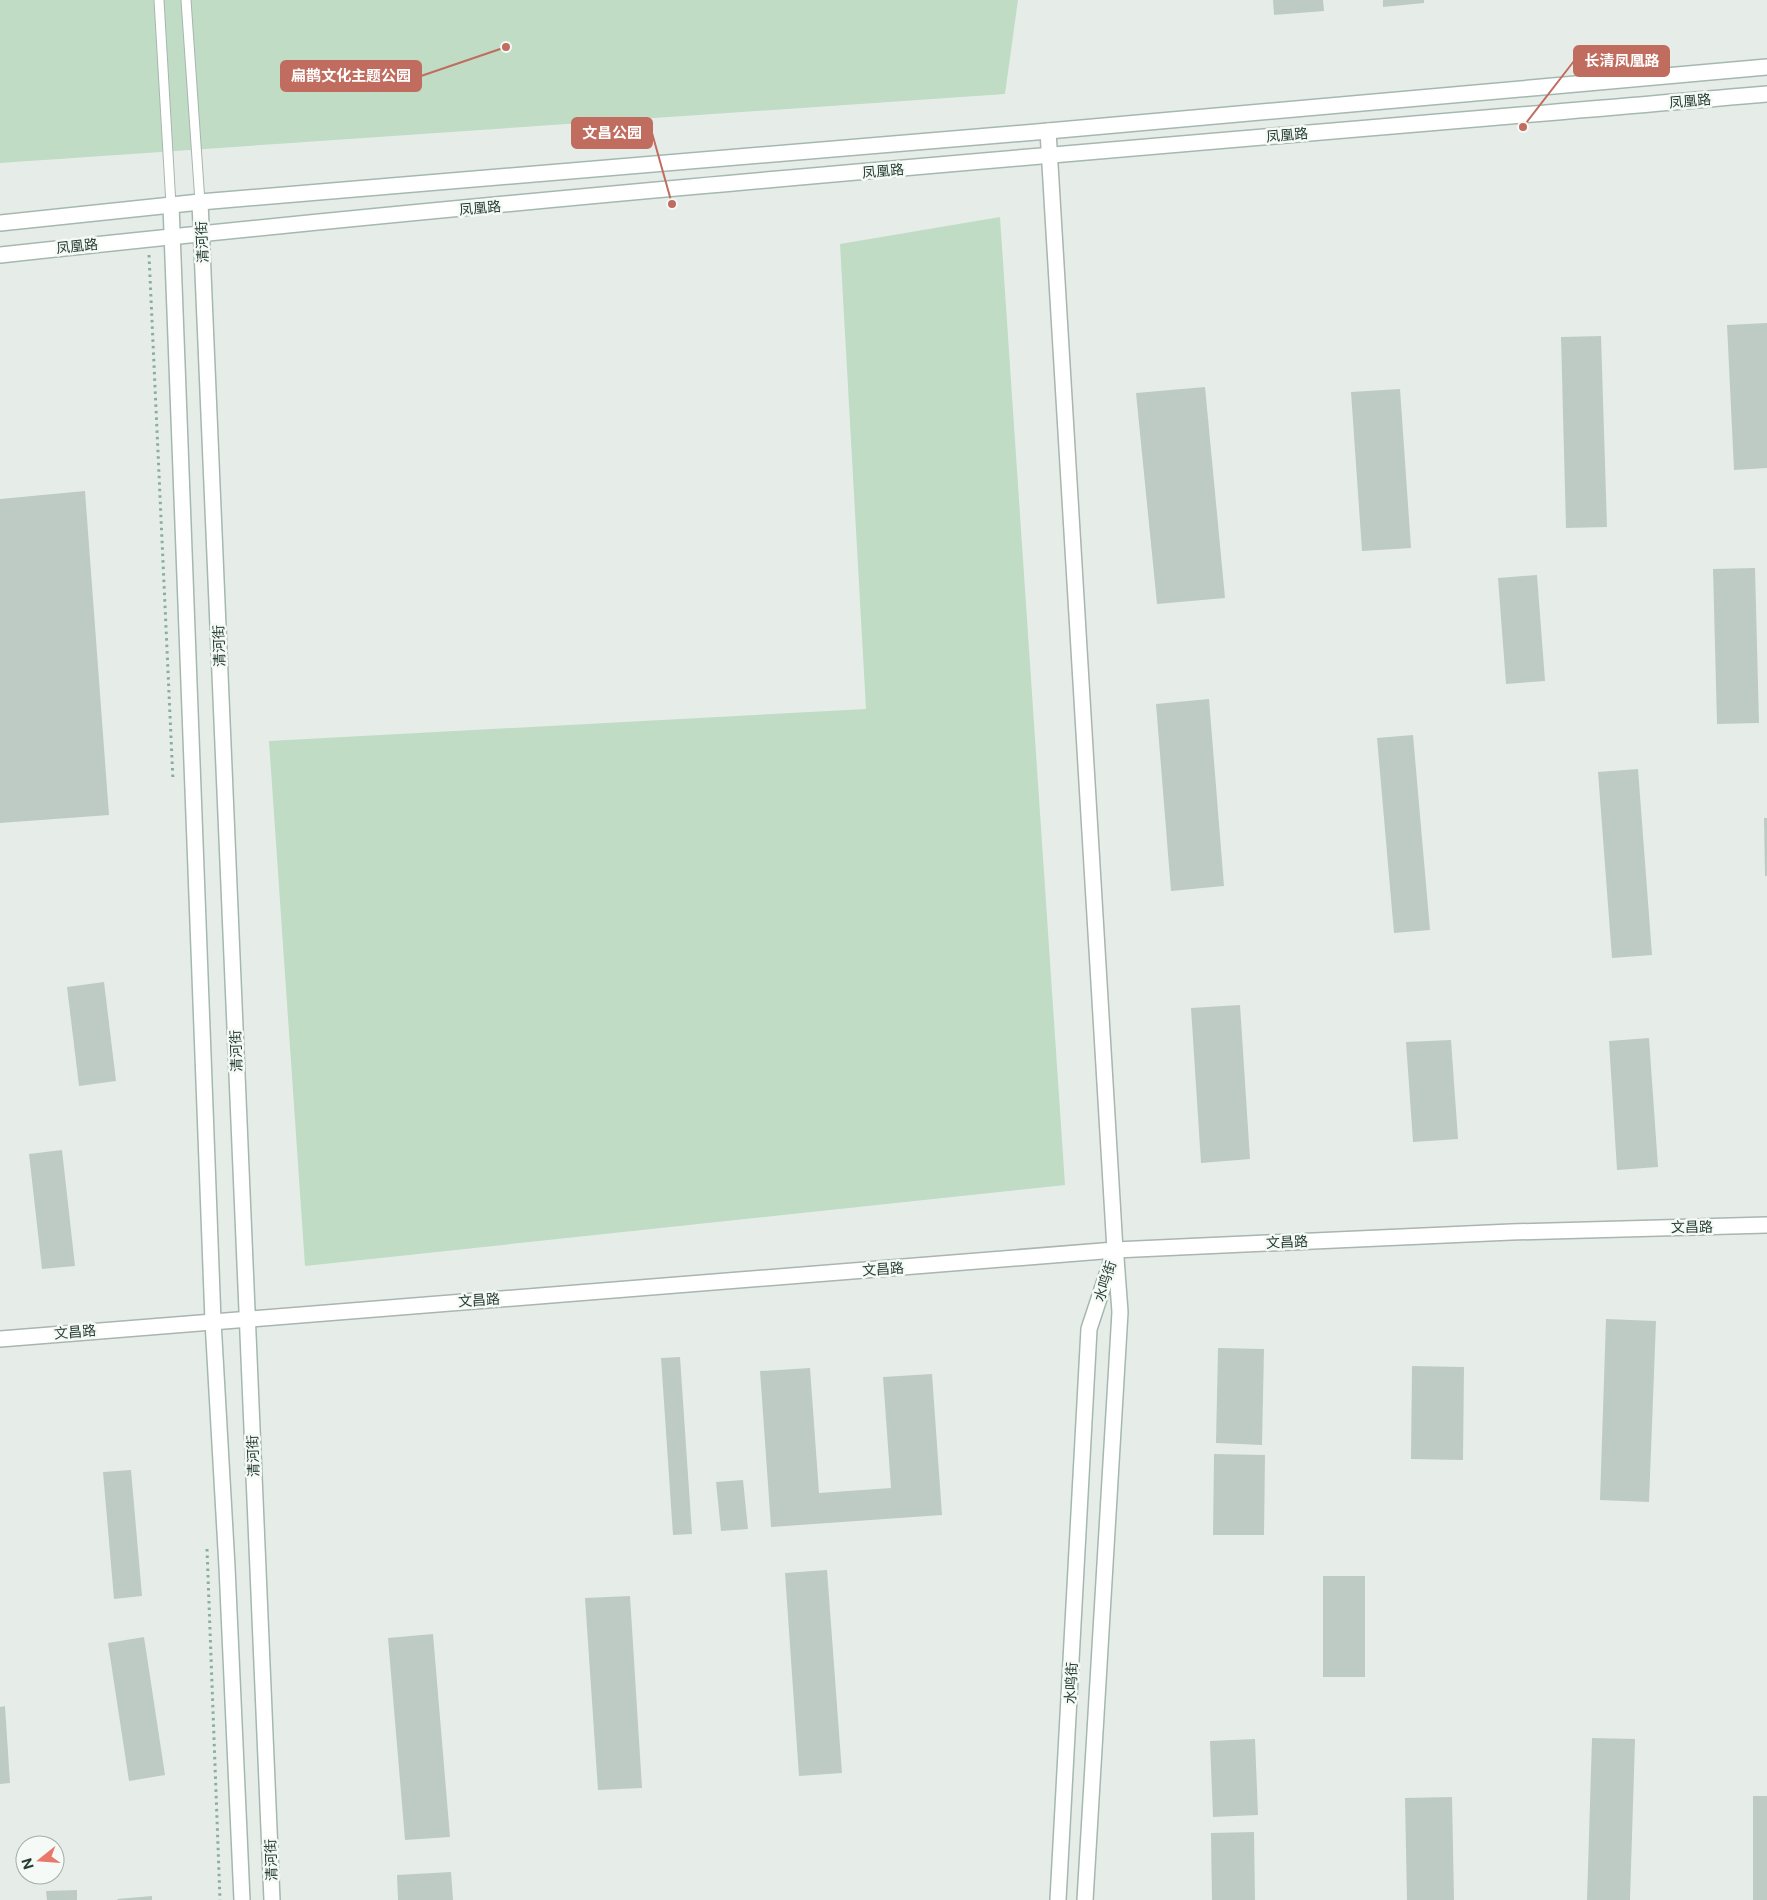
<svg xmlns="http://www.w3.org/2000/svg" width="1767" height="1900" font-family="'Public Sans','Noto Sans SC',sans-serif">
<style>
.green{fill:#c0dcc4}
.building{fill:#becbc4}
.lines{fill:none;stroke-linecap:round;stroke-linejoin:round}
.service-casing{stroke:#a9b5af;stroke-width:11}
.tertiary-casing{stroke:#a9b5af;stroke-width:18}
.secondary-casing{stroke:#a5b8af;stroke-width:18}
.path{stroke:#89ae9d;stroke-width:3;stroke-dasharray:2.5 4;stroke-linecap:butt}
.service{stroke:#fff;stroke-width:9}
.tertiary{stroke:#fff;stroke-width:15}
.secondary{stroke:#fff;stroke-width:15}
.labels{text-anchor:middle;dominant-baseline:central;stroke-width:5;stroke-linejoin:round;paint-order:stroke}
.street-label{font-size:14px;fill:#263e34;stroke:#f6faf7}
.leader{fill:none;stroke:#c06c5f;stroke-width:2}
.callout-dot{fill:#c06c5f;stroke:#f6faf7;stroke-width:2}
.callout{fill:#c06c5f;stroke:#c06c5f;stroke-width:2}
.callout-label{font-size:15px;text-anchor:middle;font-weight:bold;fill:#fff}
</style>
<rect width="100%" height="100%" fill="#e6ede9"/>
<g class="green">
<path d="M0 0H1018L1005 94 0 163Z"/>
<path d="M1000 217 1065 1185 305 1266 269 741 866 709 840 244Z"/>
</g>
<g class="building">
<path d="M1273 0H1323L1324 11 1274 15Z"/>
<path d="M1383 0H1424V3L1383 7Z"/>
<path d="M1767 323V468L1734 470 1727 325Z"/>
<path d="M1601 336 1607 527 1566 528 1561 337Z"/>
<path d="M1205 387 1225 598 1157 604 1136 393Z"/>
<path d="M1400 389 1411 548 1362 551 1351 392Z"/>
<path d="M85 491 109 815 0 823V499Z"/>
<path d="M1755 568 1759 723 1717 724 1713 569Z"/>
<path d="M1537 575 1545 681 1506 684 1498 578Z"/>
<path d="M1209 699 1224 886 1171 891 1156 704Z"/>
<path d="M1413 735 1430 930 1394 933 1377 738Z"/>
<path d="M1638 769 1652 955 1612 958 1598 772Z"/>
<path d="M1764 818H1767V876H1765Z"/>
<path d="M104 982 116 1081 79 1086 67 987Z"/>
<path d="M1240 1005 1250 1159 1201 1163 1191 1008Z"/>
<path d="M1649 1038 1658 1167 1617 1170 1609 1041Z"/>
<path d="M1451 1040 1458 1139 1413 1142 1406 1042Z"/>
<path d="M62 1150 75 1266 42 1269 29 1154Z"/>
<path d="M1606 1319 1656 1321 1649 1502 1600 1500Z"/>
<path d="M1218 1348 1264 1349 1262 1445 1216 1443Z"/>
<path d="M680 1357 692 1534 673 1535 661 1358Z"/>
<path d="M1412 1366 1464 1367 1463 1460 1411 1459Z"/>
<path d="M810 1368 819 1493 891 1488 883 1377 932 1374 942 1515 771 1527 760 1371Z"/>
<path d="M1214 1454 1265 1455 1264 1535H1213Z"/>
<path d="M131 1470 142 1596 114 1599 103 1472Z"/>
<path d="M743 1480 748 1529 721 1531 716 1482Z"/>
<path d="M827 1570 842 1773 799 1776 785 1573Z"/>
<rect x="1323" y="1576" width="42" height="101"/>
<path d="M630 1596 642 1788 598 1790 585 1598Z"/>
<path d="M433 1634 450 1837 405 1840 388 1638Z"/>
<path d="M144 1637 165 1775 129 1781 108 1643Z"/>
<path d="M5 1706 10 1783 0 1784V1707Z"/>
<path d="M1592 1738 1635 1739 1630 1900H1587Z"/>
<path d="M1255 1739 1258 1815 1213 1817 1210 1741Z"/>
<rect x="1753" y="1796" width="14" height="104"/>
<path d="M1452 1797 1454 1900H1407L1405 1798Z"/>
<path d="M1254 1832 1255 1900H1212L1211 1833Z"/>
<path d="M451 1872 453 1900H398L397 1875Z"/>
<path d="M77 1890V1900H47L46 1891Z"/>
<path d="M152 1896V1900H118L117 1899Z"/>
</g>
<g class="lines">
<g class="service-casing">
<g id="service">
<path d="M159 0 171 205"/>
<path d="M186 0 200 202"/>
</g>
</g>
<g class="tertiary-casing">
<g id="tertiary">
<path d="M1048 131 1115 1250"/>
<path d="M0 1339 1115 1250 1511 1232 1767 1225"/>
</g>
</g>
<g class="secondary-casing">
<g id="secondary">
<path d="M200 202 272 1900"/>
<path d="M171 205 213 1321 227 1567 242 1900"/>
<path d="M0 223 200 202 1048 131 1767 67"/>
<path d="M0 255C588 191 1178 145 1767 94"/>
<path d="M1058 1900 1089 1329 1115 1250"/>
<path d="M1085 1900 1120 1312 1116 1258"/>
</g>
</g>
<g class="path">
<path d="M149 255 173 781"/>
<path d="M207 1549 220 1900"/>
</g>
<use href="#service" class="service"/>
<use href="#tertiary" class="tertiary"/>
<use href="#secondary" class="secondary"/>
</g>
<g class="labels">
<g class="street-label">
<text transform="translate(1690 101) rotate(-5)">凤凰路</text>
<text transform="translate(1287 135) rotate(-5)">凤凰路</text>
<text transform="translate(883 171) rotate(-5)">凤凰路</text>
<text transform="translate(480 208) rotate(-5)">凤凰路</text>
<text transform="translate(202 242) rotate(-93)">清河街</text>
<text transform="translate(77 246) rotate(-6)">凤凰路</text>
<text transform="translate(219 646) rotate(-92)">清河街</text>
<text transform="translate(236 1051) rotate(-92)">清河街</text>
<text transform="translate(1692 1227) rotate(-1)">文昌路</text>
<text transform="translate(1287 1242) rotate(-3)">文昌路</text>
<text transform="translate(883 1269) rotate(-4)">文昌路</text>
<text transform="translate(1105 1281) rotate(-72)">水鸣街</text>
<text transform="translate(479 1300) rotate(-4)">文昌路</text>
<text transform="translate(75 1332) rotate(-5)">文昌路</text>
<text transform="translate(253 1456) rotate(-92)">清河街</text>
<text transform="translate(1071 1683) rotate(-87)">水鸣街</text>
<text transform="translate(271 1860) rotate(-92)">清河街</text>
</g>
</g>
<path class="leader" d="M1523 127L1574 61M506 47L421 76M672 204L652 133"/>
<g class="callout-dot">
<circle cx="1523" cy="127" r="5"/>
<circle cx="506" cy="47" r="5"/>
<circle cx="672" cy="204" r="5"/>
</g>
<g class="callout">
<rect x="1574" y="46" width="95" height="30" rx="5"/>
<rect x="281" y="61" width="140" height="30" rx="5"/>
<rect x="572" y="118" width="80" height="30" rx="5"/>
</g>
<g class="callout-label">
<text x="1622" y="66">长清凤凰路</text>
<text x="351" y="81">扁鹊文化主题公园</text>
<text x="612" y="138">文昌公园</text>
</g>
<g transform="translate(40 1860) rotate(253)"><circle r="24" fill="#f6faf7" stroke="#a3afa9"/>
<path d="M0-4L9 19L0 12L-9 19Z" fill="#e7786a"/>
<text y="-8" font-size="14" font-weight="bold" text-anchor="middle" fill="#263e34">N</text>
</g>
</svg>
